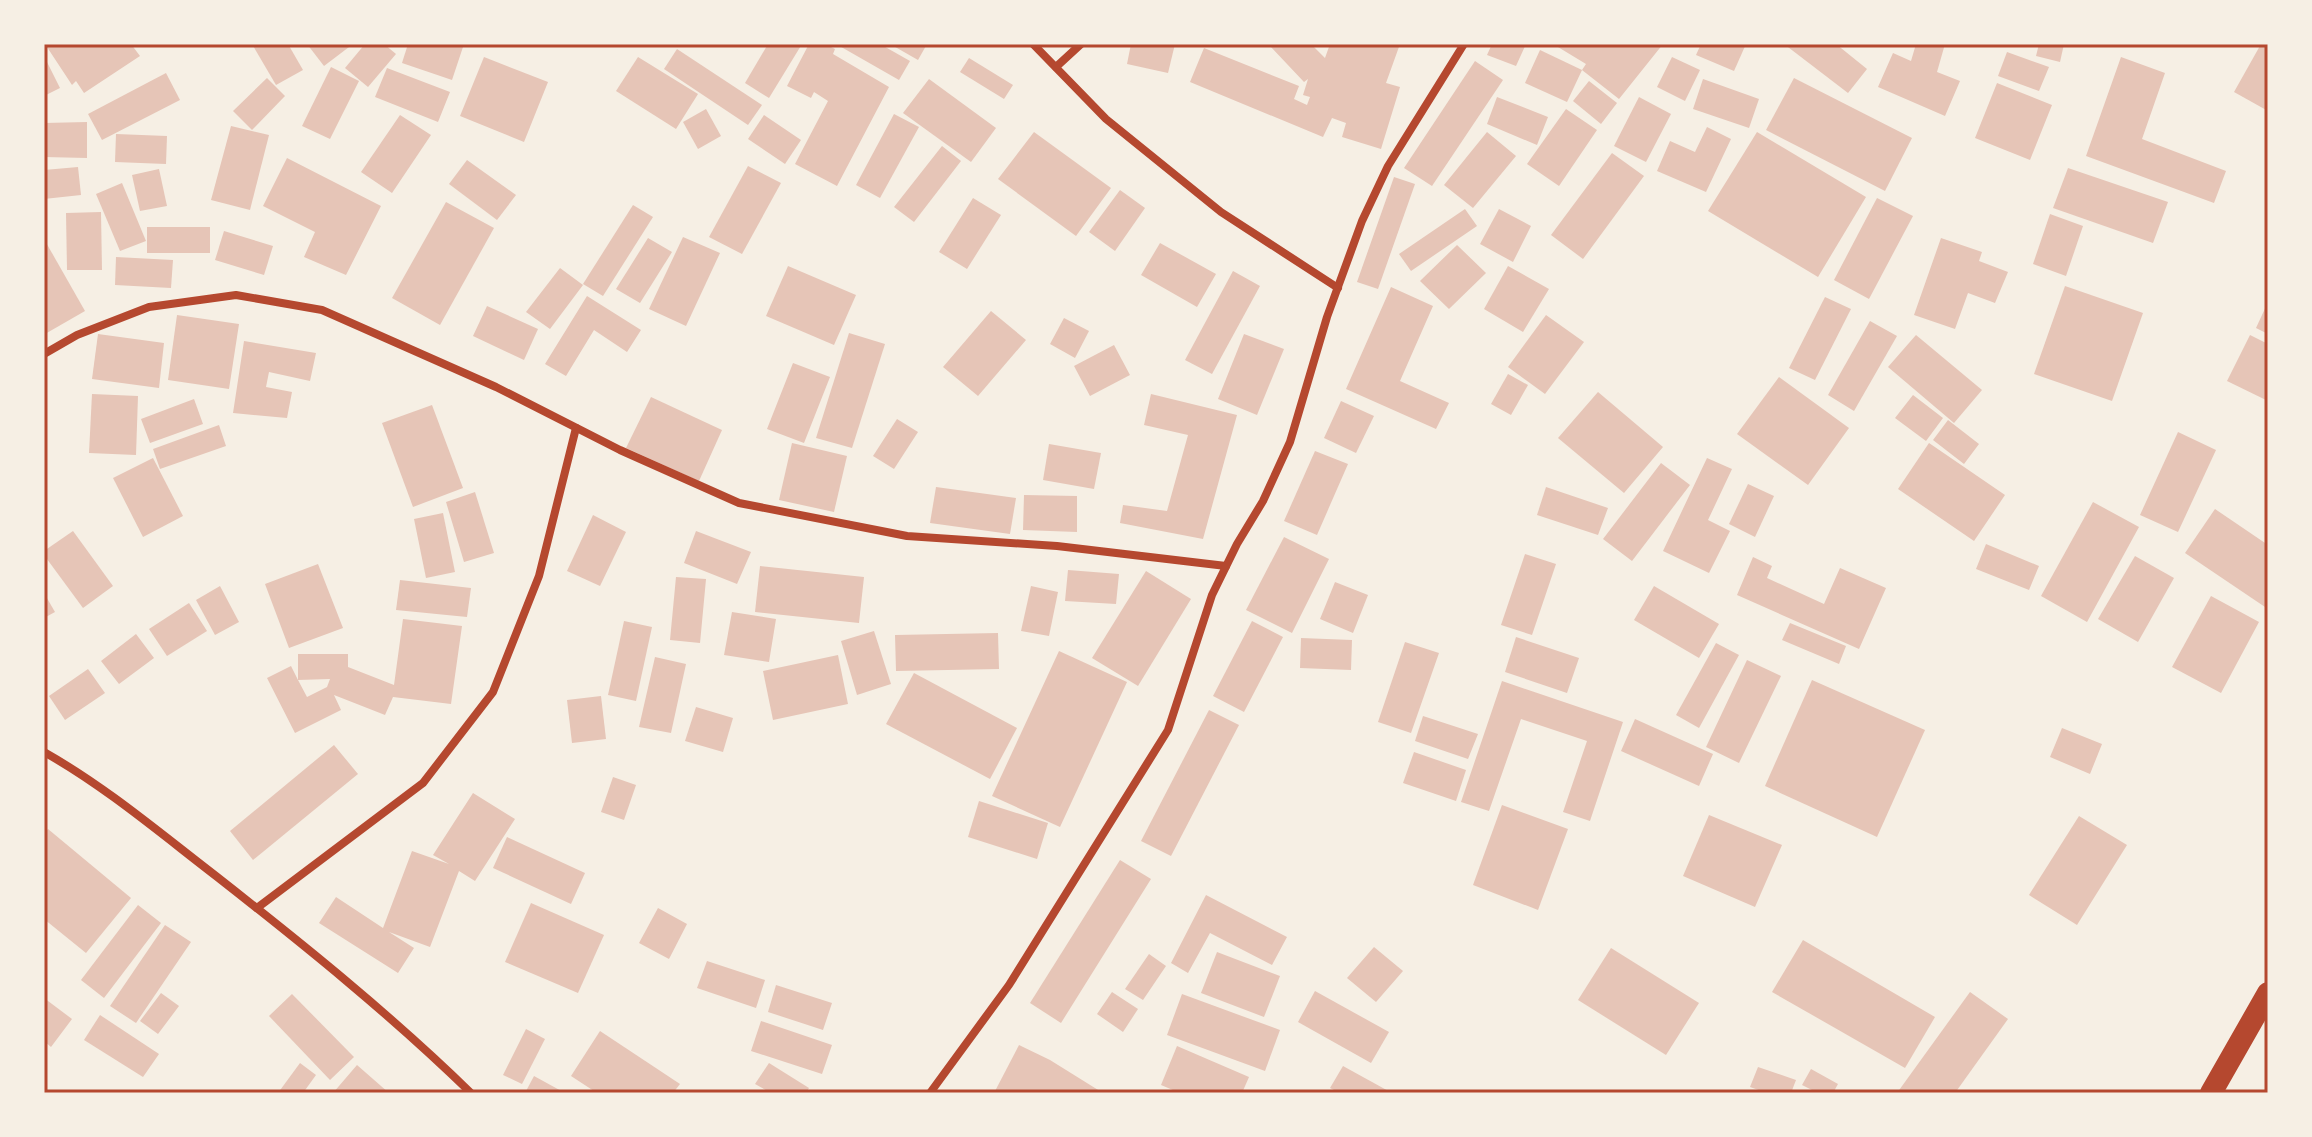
<svg xmlns="http://www.w3.org/2000/svg" width="2312" height="1137" font-family="Karla,sans-serif">
<style>
.building{fill:#e6c5b7;fill-rule:evenodd}
.lines{fill:none;stroke-linecap:round;stroke-linejoin:round}
.minor{stroke:#b5482f;stroke-width:8}
.trunk{stroke:#b5482f;stroke-width:22}
.neatline{fill:none;stroke:#b5482f;stroke-width:3}
</style>
<rect width="100%" height="100%" fill="#f6efe4"/>
<g class="building">
<path d="M45 44H131L140 56 84 93 76 81 72 85Z"/>
<path d="M252 44H288L303 70 276 85Z"/>
<path d="M307 44H353L324 66Z"/>
<path d="M365 44H384L396 54 368 87 345 68Z"/>
<path d="M408 44H464L452 80 402 63Z"/>
<path d="M768 44H802L769 98 745 83Z"/>
<path d="M809 44H825L835 49 833 54 889 87 837 186 795 164 828 101 814 92 811 98 787 86Z"/>
<path d="M836 44H880L910 61 899 80Z"/>
<path d="M890 44H927L918 60Z"/>
<path d="M1131 44H1175L1168 73 1127 64Z"/>
<path d="M1268 44H1311L1325 58 1330 44H1400L1386 83 1400 87 1381 149 1342 137 1346 123 1332 118 1323 137 1190 82 1204 48 1299 86 1294 99 1307 105 1310 97 1303 95 1308 79 1304 82Z"/>
<path d="M1492 44H1526L1516 66 1487 55Z"/>
<path d="M1553 44H1663L1619 99 1582 70 1586 64Z"/>
<path d="M1701 44H1746L1734 71 1696 55Z"/>
<path d="M1784 44H1836L1867 69 1848 93Z"/>
<path d="M1916 44H1945L1937 72 1960 81 1945 116 1878 87 1893 53 1911 61Z"/>
<path d="M2039 44H2064L2060 62 2036 56Z"/>
<path d="M2261 44H2268V111L2234 92Z"/>
<path d="M677 49 762 105 748 125 664 69Z"/>
<path d="M1540 50 1582 70 1567 102 1525 83Z"/>
<path d="M2007 52 2049 67 2039 91 1998 76Z"/>
<path d="M44 56 60 88 44 96Z"/>
<path d="M484 57 548 82 524 142 460 116Z"/>
<path d="M638 57 698 94 676 129 616 91Z"/>
<path d="M1672 57 1700 70 1685 101 1657 87Z"/>
<path d="M2121 57 2165 73 2142 139 2226 171 2214 203 2086 156Z"/>
<path d="M969 58 1013 85 1004 99 960 72Z"/>
<path d="M1475 61 1503 80 1432 186 1404 168Z"/>
<path d="M331 67 359 81 330 139 302 126Z"/>
<path d="M387 68 450 92 438 122 375 97Z"/>
<path d="M166 73 180 100 102 140 88 114Z"/>
<path d="M267 78 285 96 252 130 233 111Z"/>
<path d="M1794 78 1912 138 1885 191 1766 130Z"/>
<path d="M929 79 996 128 971 162 903 113Z"/>
<path d="M1703 79 1759 99 1749 128 1693 109Z"/>
<path d="M1589 81 1617 103 1601 124 1573 101Z"/>
<path d="M1997 83 2052 105 2030 160 1975 138Z"/>
<path d="M1497 97 1548 117 1537 145 1487 124Z"/>
<path d="M1639 97 1671 114 1646 162 1614 146Z"/>
<path d="M706 109 721 136 698 149 683 122Z"/>
<path d="M1566 109 1597 130 1559 186 1527 164Z"/>
<path d="M894 114 919 127 880 198 856 185Z"/>
<path d="M400 115 431 135 392 193 361 172Z"/>
<path d="M764 115 801 140 785 164 748 139Z"/>
<path d="M87 122V158L44 157V123Z"/>
<path d="M231 126 269 135 250 210 211 200Z"/>
<path d="M1707 127 1731 139 1706 192 1657 171 1670 141 1695 152Z"/>
<path d="M1034 132 1111 188 1076 236 998 179Z"/>
<path d="M1487 132 1516 156 1473 208 1444 185Z"/>
<path d="M1757 132 1866 197 1818 277 1708 211Z"/>
<path d="M116 134 167 136 166 164 115 162Z"/>
<path d="M942 146 961 161 914 222 894 207Z"/>
<path d="M1612 153 1644 176 1583 259 1551 235Z"/>
<path d="M287 158 381 206 346 275 304 257 315 232 263 206Z"/>
<path d="M467 160 516 195 497 220 449 184Z"/>
<path d="M748 166 781 183 742 254 709 237Z"/>
<path d="M78 167 81 195 44 199V170Z"/>
<path d="M2068 168 2168 202 2153 243 2053 208Z"/>
<path d="M159 169 167 206 140 211 132 175Z"/>
<path d="M1394 177 1415 184 1378 289 1357 282Z"/>
<path d="M122 183 146 241 120 251 96 194Z"/>
<path d="M1120 190 1145 208 1115 251 1089 232Z"/>
<path d="M973 198 1001 215 967 269 939 252Z"/>
<path d="M1877 198 1913 216 1869 299 1834 280Z"/>
<path d="M446 202 494 228 440 325 392 298Z"/>
<path d="M633 205 653 217 603 296 583 284Z"/>
<path d="M1465 209 1477 226 1411 271 1399 254Z"/>
<path d="M1499 209 1531 226 1513 262 1480 244Z"/>
<path d="M101 212 102 270H67L66 213Z"/>
<path d="M2050 214 2083 226 2066 276 2033 264Z"/>
<rect x="147" y="227" width="63" height="26"/>
<path d="M224 231 273 246 264 275 215 260Z"/>
<path d="M683 237 720 253 686 326 649 309Z"/>
<path d="M648 238 672 252 640 303 616 289Z"/>
<path d="M1941 238 1982 252 1979 261 2008 272 1995 303 1968 293 1955 329 1914 315Z"/>
<path d="M44 239 85 311 45 334 44 332Z"/>
<path d="M1160 243 1216 274 1197 307 1141 275Z"/>
<path d="M1457 245 1486 273 1449 309 1420 281Z"/>
<path d="M116 257 173 260 171 288 115 285Z"/>
<path d="M788 266 856 295 834 345 766 316Z"/>
<path d="M1508 266 1549 289 1523 332 1484 309Z"/>
<path d="M560 268 583 285 550 329 526 312Z"/>
<path d="M1233 271 1260 286 1212 374 1185 360Z"/>
<path d="M2065 286 2143 313 2112 401 2034 374Z"/>
<path d="M1391 287 1433 306 1400 381 1449 403 1436 429 1346 389Z"/>
<path d="M587 296 641 330 627 352 594 330 566 376 545 364Z"/>
<path d="M1825 297 1851 309 1815 380 1789 368Z"/>
<path d="M2268 302V334L2256 328Z"/>
<path d="M487 306 538 329 524 360 473 336Z"/>
<path d="M991 311 1026 340 978 396 943 367Z"/>
<path d="M177 315 239 324 229 389 168 380Z"/>
<path d="M1546 315 1584 342 1545 394 1508 367Z"/>
<path d="M1064 318 1089 331 1075 358 1050 344Z"/>
<path d="M1870 321 1897 336 1854 411 1828 395Z"/>
<path d="M849 333 885 344 852 448 816 438Z"/>
<path d="M98 334 164 343 159 388 92 379Z"/>
<path d="M1244 334 1284 349 1257 415 1218 399Z"/>
<path d="M1916 335 1982 390 1954 423 1888 367Z"/>
<path d="M2250 335 2268 344V401L2227 381Z"/>
<path d="M244 341 316 353 310 381 269 372 266 387 292 392 287 418 233 413Z"/>
<path d="M1114 345 1130 375 1090 396 1074 366Z"/>
<path d="M793 363 830 377 804 443 767 429Z"/>
<path d="M1508 374 1528 385 1511 415 1491 404Z"/>
<path d="M1779 377 1849 428 1808 485 1737 434Z"/>
<path d="M1598 392 1663 447 1624 493 1558 438Z"/>
<path d="M92 394 138 396 136 455 89 453Z"/>
<path d="M1151 394 1237 415 1203 539 1120 523 1123 505 1167 511 1188 435 1144 425Z"/>
<path d="M1913 395 1943 418 1926 441 1895 418Z"/>
<path d="M651 397 722 430 699 481 626 448Z"/>
<path d="M194 399 203 424 150 443 141 419Z"/>
<path d="M1341 401 1374 416 1356 453 1324 438Z"/>
<path d="M432 405 463 488 413 507 382 423Z"/>
<path d="M897 419 918 432 894 469 873 456Z"/>
<path d="M1948 420 1979 444 1964 464 1933 440Z"/>
<path d="M219 425 226 446 160 469 153 449Z"/>
<path d="M2178 432 2216 450 2178 532 2140 515Z"/>
<path d="M792 443 847 456 834 512 779 500Z"/>
<path d="M1929 443 2005 495 1974 541 1898 489Z"/>
<path d="M1049 444 1101 453 1094 489 1043 480Z"/>
<path d="M1315 451 1348 464 1317 535 1284 521Z"/>
<path d="M153 458 183 516 143 537 113 478Z"/>
<path d="M1707 458 1732 469 1708 520 1730 531 1709 573 1663 551Z"/>
<path d="M1661 463 1690 485 1632 561 1603 539Z"/>
<path d="M1748 484 1774 496 1755 537 1729 524Z"/>
<path d="M936 487 1016 498 1010 534 930 523Z"/>
<path d="M1546 487 1608 508 1598 535 1537 515Z"/>
<path d="M475 492 494 553 464 562 446 502Z"/>
<path d="M1024 495 1077 496V532L1023 530Z"/>
<path d="M2093 502 2139 527 2087 622 2041 596Z"/>
<path d="M2215 509 2268 545V609L2185 553Z"/>
<path d="M443 513 455 572 426 578 414 519Z"/>
<path d="M593 515 626 532 600 586 567 571Z"/>
<path d="M73 531 113 586 83 608 44 555V551Z"/>
<path d="M696 531 751 552 737 584 684 563Z"/>
<path d="M1284 537 1329 559 1292 633 1246 610Z"/>
<path d="M1986 544 2039 566 2029 590 1976 569Z"/>
<path d="M1525 554 1556 564 1532 635 1501 625Z"/>
<path d="M2135 556 2174 578 2138 642 2098 619Z"/>
<path d="M1753 557 1772 566 1767 578 1824 604 1840 568 1886 588 1859 649 1737 595Z"/>
<path d="M318 564 343 628 289 648 265 584Z"/>
<path d="M760 566 864 577 859 623 755 612Z"/>
<path d="M1068 570 1119 574 1116 604 1065 601Z"/>
<path d="M1146 571 1191 599 1138 686 1092 658Z"/>
<path d="M676 577 706 579 700 643 670 640Z"/>
<path d="M400 580 471 588 467 617 396 610Z"/>
<path d="M1335 582 1368 595 1353 633 1320 619Z"/>
<path d="M220 586 239 622 215 635 196 600Z"/>
<path d="M1031 586 1058 592 1049 636 1021 631Z"/>
<path d="M1654 586 1719 624 1699 658 1634 620Z"/>
<path d="M44 593 55 612 44 618Z"/>
<path d="M2211 596 2259 622 2221 693 2172 667Z"/>
<path d="M189 603 207 631 167 656 149 629Z"/>
<path d="M732 612 776 619 769 662 724 655Z"/>
<path d="M403 619 462 626 451 704 393 697 385 715 334 695 341 710 295 733 267 678 291 666 298 680V654H348V667L394 685ZM330 679 327 687 307 697 298 680Z"/>
<path d="M624 621 652 627 636 701 608 695Z"/>
<path d="M1252 621 1283 637 1244 712 1213 696Z"/>
<path d="M1790 623 1846 646 1839 664 1782 640Z"/>
<path d="M874 631 891 684 857 695 841 641Z"/>
<path d="M998 633 999 669 896 671 895 635Z"/>
<path d="M136 634 154 658 119 684 101 661Z"/>
<path d="M1516 637 1579 658 1567 693 1505 672Z"/>
<path d="M1301 638 1352 640 1351 670 1300 668Z"/>
<path d="M1405 642 1439 653 1411 733 1378 722Z"/>
<path d="M1716 643 1739 655 1699 728 1676 715Z"/>
<path d="M1059 651 1127 682 1060 827 992 796Z"/>
<path d="M838 655 848 704 773 720 763 671Z"/>
<path d="M655 657 686 664 671 733 639 727Z"/>
<path d="M1747 660 1781 676 1739 763 1706 747Z"/>
<path d="M88 669 105 693 65 720 49 696Z"/>
<path d="M914 673 1017 728 990 779 886 724Z"/>
<path d="M1812 680 1925 730 1877 837 1765 786Z"/>
<path d="M1502 681 1623 722 1590 821 1563 812 1587 741 1521 719 1489 811 1461 802Z"/>
<path d="M601 696 606 739 572 743 567 700Z"/>
<path d="M696 707 733 718 723 752 685 741Z"/>
<path d="M1209 710 1239 725 1171 856 1141 841Z"/>
<path d="M1423 716 1478 734 1468 759 1415 741Z"/>
<path d="M1635 719 1713 754 1699 786 1621 751Z"/>
<path d="M2062 728 2102 744 2090 774 2050 757Z"/>
<path d="M334 745 358 774 253 860 230 831Z"/>
<path d="M1414 752 1466 770 1456 801 1403 783Z"/>
<path d="M613 777 636 785 624 820 601 812Z"/>
<path d="M473 793 515 819 475 881 459 871 430 947 389 932 414 948 398 973 319 923 336 897 383 928 412 851 449 864 433 855Z"/>
<path d="M979 801 1048 823 1037 859 968 837Z"/>
<path d="M1502 805 1568 829 1538 910 1473 885Z"/>
<path d="M1709 815 1782 845 1755 907 1683 876Z"/>
<path d="M2079 816 2127 845 2077 925 2029 895Z"/>
<path d="M48 829 131 898 86 953 44 919V834Z"/>
<path d="M507 837 585 873 571 904 493 868Z"/>
<path d="M1120 860 1151 879 1061 1023 1030 1003Z"/>
<path d="M1206 895 1287 937 1272 965 1210 933 1188 973 1171 963Z"/>
<path d="M531 903 604 935 578 993 505 962Z"/>
<path d="M138 905 161 923 104 998 81 980Z"/>
<path d="M658 908 687 924 669 959 639 943Z"/>
<path d="M165 925 191 942 136 1023 110 1006Z"/>
<path d="M1803 940 1935 1017 1905 1068 1772 992Z"/>
<path d="M1374 947 1403 971 1376 1002 1347 978Z"/>
<path d="M1611 948 1699 1003 1666 1055 1578 1000Z"/>
<path d="M1217 952 1280 976 1264 1017 1201 993Z"/>
<path d="M1149 954 1166 966 1143 1000 1125 989Z"/>
<path d="M707 961 765 980 756 1008 697 988Z"/>
<path d="M776 985 832 1003 823 1030 768 1012Z"/>
<path d="M1315 991 1389 1032 1371 1063 1298 1022Z"/>
<path d="M1112 992 1138 1009 1123 1032 1097 1014Z"/>
<path d="M1970 992 2008 1019 1955 1093H1897Z"/>
<path d="M161 993 179 1006 158 1034 140 1021Z"/>
<path d="M292 994 354 1057 330 1080 269 1016Z"/>
<path d="M1182 994 1280 1030 1265 1071 1167 1035Z"/>
<path d="M44 998 72 1019 51 1047 44 1041Z"/>
<path d="M100 1015 159 1054 143 1077 84 1040Z"/>
<path d="M761 1021 832 1045 822 1074 751 1051Z"/>
<path d="M526 1029 545 1039 522 1084 503 1075Z"/>
<path d="M600 1031 680 1084 673 1093H597L571 1076Z"/>
<path d="M1019 1045 1050 1060 1103 1093H994Z"/>
<path d="M1177 1046 1249 1077 1242 1093H1180L1161 1085Z"/>
<path d="M300 1063 316 1075 303 1093H278Z"/>
<path d="M769 1063 809 1088 806 1093H771L755 1084Z"/>
<path d="M357 1065 389 1093H333Z"/>
<path d="M1343 1066 1392 1093H1340L1330 1088Z"/>
<path d="M1758 1067 1796 1080 1791 1093H1767L1750 1087Z"/>
<path d="M1811 1069 1838 1084 1833 1093H1818L1802 1085Z"/>
<path d="M534 1076 565 1093H525Z"/>
</g>
<g class="lines">
<g class="minor">
<path d="M1033 44 1106 119 1221 212 1338 288"/>
<path d="M1056 67 1081 44"/>
<path d="M44 354 77 335 149 307 236 295 322 310 496 387 620 450 739 503 907 536 1057 546 1226 566"/>
<path d="M44 752C106 787 160 833 216 876 304 945 391 1015 471 1093"/>
<path d="M257 908 423 783 493 692 539 576 576 428"/>
<path d="M930 1093 1009 985 1168 730 1212 595 1237 544 1263 501 1290 442 1327 317 1362 221 1388 166 1464 44"/>
</g>
<path class="trunk" d="M2211 1093 2268 993"/>
</g>
<rect width="2312" height="1137" fill="none" stroke="#f6efe4" stroke-width="92"/>
<rect x="46" y="46" width="2220" height="1045" class="neatline"/>
</svg>
